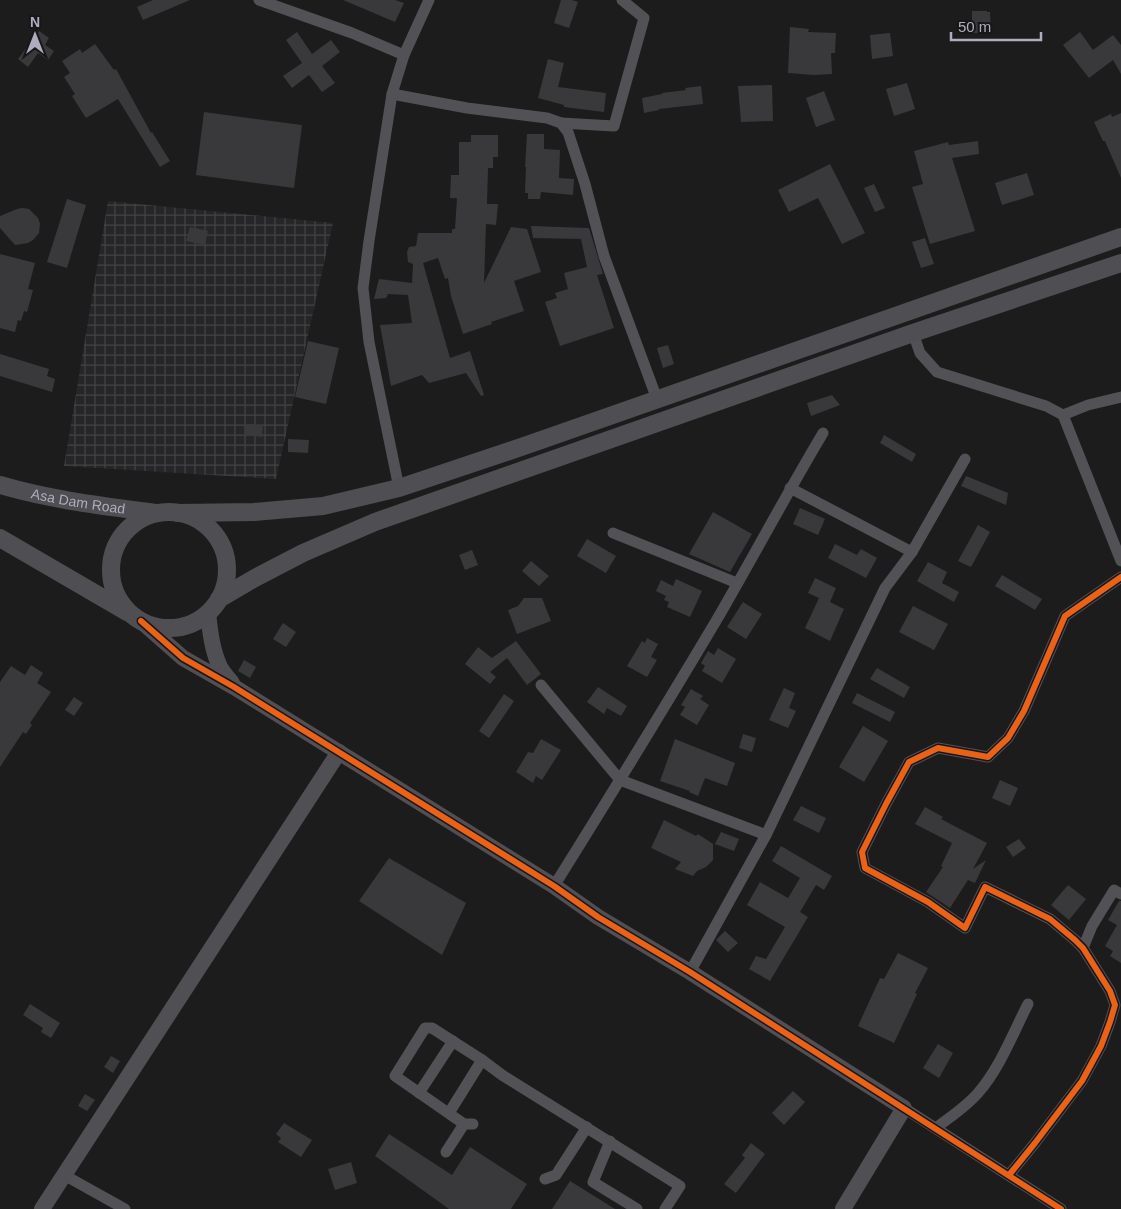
<svg xmlns="http://www.w3.org/2000/svg" width="1121" height="1209" font-family="Helvetica,sans-serif">
<style>
.industrial{fill:url(#industrial-grid)}
.building{fill:#39393b}
.lines{fill:none;stroke-linecap:round;stroke-linejoin:round}
.street{stroke:#525256;stroke-width:11}
.secondary{stroke:#505054;stroke-width:16}
.primary{stroke:#4f4e52;stroke-width:18}
.cycleway-casing{stroke:#171618;stroke-width:9}
.cycleway{stroke:#ea6118;stroke-width:6}
.labels{text-anchor:middle;dominant-baseline:central;stroke-width:4;stroke-linejoin:round;paint-order:stroke}
.street-label{font-size:14px;fill:#afadbd;stroke:#171618}
</style>
<defs>
<pattern id="industrial-grid" width="8" height="8" patternUnits="userSpaceOnUse" patternTransform="scale(1.25)"><rect width="8" height="8" fill="#262628"/><path d="M0 4h8M4 0v8" fill="none" stroke="#434345"/></pattern>
</defs>
<rect width="100%" height="100%" fill="#1c1c1c"/>
<path class="industrial" d="M108 201 333 223 276 479 64 466Z"/>
<g class="building">
<path d="M153 0H190L143 20 137 7Z"/>
<path d="M343 0H395L404 3 395 22Z"/>
<path d="M561 0H572L578 2 569 28 554 23Z"/>
<path d="M972 11H987V12H990L991 33H972Z"/>
<path d="M790 27 809 29 808 32 836 33 835 53H831L832 74 813 75 788 73Z"/>
<path d="M39 31 49 38 45 45 54 51 48 60 38 53 28 67 18 59Z"/>
<path d="M297 32 312 54 331 40 340 52 322 66 335 83 322 92 309 75 292 88 283 76 302 63 286 40Z"/>
<path d="M1080 32 1093 50 1113 35 1121 45V74L1113 60 1089 78 1063 45Z"/>
<path d="M890 33 893 56 872 59 870 35Z"/>
<path d="M95 44 114 70 116 69 151 133 152 132 170 161 160 167 118 99 86 118 72 96 75 94 64 77 70 73 62 61 80 49 82 53Z"/>
<path d="M548 59 564 63 558 87 606 93 604 112 564 107V105L538 98Z"/>
<path d="M907 83 915 109 894 116 886 89Z"/>
<path d="M772 85 773 121 741 122 738 86Z"/>
<path d="M701 86 703 104 659 109V110L644 113 642 98 662 94V93L686 90 685 88Z"/>
<path d="M824 91 835 120 816 127 806 98Z"/>
<path d="M204 112 302 125 294 188 196 175Z"/>
<path d="M1121 113V178L1105 141H1103L1094 122 1111 114 1112 117Z"/>
<path d="M527 134H544V149L560 150 559 178 574 179 573 195 541 192 540 199H528V193H525L526 167H525Z"/>
<path d="M471 135H498V157H493V168H488L487 204H498L496 225 486 224 484 283 511 227 527 229 541 272 514 281 524 311 491 322 492 324 463 334 451 296 448 278 445 279 438 258 423 263 450 358 470 351 484 395 481 396 466 373 429 383 422 375 391 386 380 325 412 323 408 295 388 294 386 298 374 299 379 279 412 283 413 264 408 262 407 252 409 247 416 246 418 233H452V229H455L457 198H450L451 175H459V142H471Z"/>
<path d="M978 141 979 154 952 158 975 231 930 244 912 187 923 184 914 151 948 142 949 145Z"/>
<path d="M830 164 865 233 842 244 818 198 789 212 778 190Z"/>
<path d="M1027 173 1034 195 1002 205 995 183Z"/>
<path d="M874 184 885 208 875 212 864 188Z"/>
<path d="M67 199 86 205 67 268 47 262Z"/>
<path d="M22 208 29 209 38 218 40 224 39 233 33 240 28 243 15 245 0 228V216L17 209Z"/>
<path d="M531 226 589 228 603 274 597 275 614 328 560 346 545 302 557 298 555 293 568 289 564 273 587 267 581 239 533 238Z"/>
<path d="M190 227 208 231 205 245 186 241Z"/>
<path d="M925 238 934 264 921 268 912 242Z"/>
<path d="M0 254 35 263 28 289 33 290 27 312 24 311 21 321 18 320 15 332 0 328Z"/>
<path d="M308 341 339 348 326 404 295 397Z"/>
<path d="M668 345 674 364 663 368 657 348Z"/>
<path d="M0 354 49 369 47 376 55 379 52 392 0 376Z"/>
<path d="M832 395 840 405 811 416 807 403Z"/>
<path d="M245 424 263 425 262 437 244 435Z"/>
<path d="M884 435 916 454 912 462 880 443Z"/>
<path d="M288 439 309 440 308 453 288 452Z"/>
<path d="M966 476 1008 493 1006 505 961 486Z"/>
<path d="M800 508 825 519 818 535 793 524Z"/>
<path d="M713 512 752 534 730 572 689 554Z"/>
<path d="M978 525 990 532 971 567 958 561Z"/>
<path d="M587 539 616 556 606 573 577 556Z"/>
<path d="M835 544 857 555 861 549 877 558 866 578 828 558Z"/>
<path d="M472 550 478 565 465 570 459 555Z"/>
<path d="M531 561 549 576 539 586 522 571Z"/>
<path d="M928 562 947 572 942 583 959 592 954 602 917 581Z"/>
<path d="M1002 575 1042 599 1035 610 995 586Z"/>
<path d="M815 578 836 588 830 602 844 609 830 641 805 628 819 598 808 593Z"/>
<path d="M676 579 702 591 690 617 667 607 669 602 664 600 666 596 656 591 661 580 673 586Z"/>
<path d="M524 598H542L551 621 517 634 508 610 518 606Z"/>
<path d="M743 602 762 614 746 639 727 627Z"/>
<path d="M913 606 948 624 934 650 899 632Z"/>
<path d="M283 623 296 632 286 647 273 639Z"/>
<path d="M647 638 658 644 651 657 657 660 647 677 627 666 642 641 645 643Z"/>
<path d="M516 641 541 674 527 685 507 658 490 672 496 677 490 684 465 664 478 647 492 658Z"/>
<path d="M718 648 736 659 722 683 702 671 705 666 701 663 708 651 714 655Z"/>
<path d="M244 660 256 667 250 678 238 671Z"/>
<path d="M31 665 43 673 37 683 51 692 30 723 32 725 26 734 23 732 0 767V682L11 666 25 675Z"/>
<path d="M877 668 910 687 904 698 870 679Z"/>
<path d="M598 687 627 706 621 716 607 708 604 714 587 702Z"/>
<path d="M784 688 795 693 789 708 796 711 788 728 769 720Z"/>
<path d="M691 689 703 696 700 699 709 705 697 725 680 715 685 707 681 705Z"/>
<path d="M857 693 895 712 890 722 852 703Z"/>
<path d="M504 694 514 701 489 738 479 731Z"/>
<path d="M74 697 83 703 74 716 65 710Z"/>
<path d="M863 726 888 741 864 782 839 767Z"/>
<path d="M743 734 756 738 752 752 739 748Z"/>
<path d="M541 739 561 750 542 780 536 776 533 783 516 772 528 752 533 753Z"/>
<path d="M675 739 735 763 727 786 705 778 698 796 689 792 690 791 660 781Z"/>
<path d="M1000 780 1018 788 1010 806 992 798Z"/>
<path d="M801 806 826 818 819 833 793 820Z"/>
<path d="M925 807 943 817 941 819 987 843 973 869 986 860 975 883 968 880 950 908 926 892 943 867 941 866 952 843 915 824Z"/>
<path d="M664 820 696 836 698 834 713 844V860L706 867 697 871 693 876 675 869 681 862 651 848Z"/>
<path d="M721 832 739 839 734 851 715 844Z"/>
<path d="M1019 839 1026 848 1013 857 1006 847Z"/>
<path d="M781 846 832 876 824 890 816 885 800 912 808 917 770 981 749 969 756 956 766 959 785 927 747 905 760 882 788 898 800 878 772 861Z"/>
<path d="M389 858 466 903 442 955 359 901Z"/>
<path d="M1068 885 1086 899 1069 920 1051 905Z"/>
<path d="M1119 901H1121V963L1110 956 1113 951 1105 946 1117 925 1108 920Z"/>
<path d="M725 931 738 943 728 952 716 940Z"/>
<path d="M898 953 928 968 915 993 917 994 894 1043 858 1026 880 978 884 979Z"/>
<path d="M30 1004 60 1023 51 1038 41 1032 43 1028 23 1015Z"/>
<path d="M938 1044 953 1053 939 1078 923 1068Z"/>
<path d="M111 1056 120 1061 113 1073 104 1067Z"/>
<path d="M793 1091 805 1102 784 1125 772 1113Z"/>
<path d="M85 1094 95 1100 87 1111 78 1106Z"/>
<path d="M284 1123 312 1140 301 1157 278 1142 281 1138 276 1134Z"/>
<path d="M389 1134 452 1175 470 1147 527 1184 511 1209H449L375 1156Z"/>
<path d="M751 1143 765 1154 736 1193 724 1184 745 1158 742 1155Z"/>
<path d="M351 1162 357 1183 335 1190 328 1169Z"/>
<path d="M570 1181 615 1209H552Z"/>
</g>
<g class="lines">
<g class="street">
<path d="M259 0 352 33 404 55"/>
<path d="M392 94 467 108 547 118 561 123 568 132 585 184 604 256 657 399"/>
<path d="M561 123 614 126 644 18 622 0"/>
<path d="M913 333 920 353 937 372 1046 406 1063 415 1088 405 1121 397"/>
<path d="M1063 415 1121 561"/>
<path d="M399 488 369 342 363 288 369 241 392 94 404 55 429 0"/>
<path d="M790 488 912 552"/>
<path d="M613 533 737 583"/>
<path d="M541 685 620 780 766 835"/>
<path d="M554 886C609 798 663 710 716 621 752 559 786 495 823 433"/>
<path d="M1083 948 1092 926 1114 890 1121 894"/>
<path d="M690 972 766 835 885 588 912 552 965 459"/>
<path d="M419 1093 453 1041"/>
<path d="M904 1108 1061 1209"/>
<path d="M449 1113 482 1060"/>
<path d="M473 1124H464L395 1076 425 1028H432L482 1060 502 1075 680 1186 665 1209"/>
<path d="M936 1128C950 1117 966 1107 978 1093 1000 1068 1013 1033 1028 1004"/>
<path d="M610 1141 593 1182 637 1209"/>
<path d="M446 1152 464 1124"/>
<path d="M64 1175 125 1209"/>
<path d="M1009 1175 1035 1143 1082 1081 1101 1046 1110 1022 1115 1005 1110 991 1083 948 1075 940 1050 919 985 887 965 928 928 902 865 868 862 852 886 804 909 762 938 748 988 757 1008 738 1024 711 1065 616 1121 577"/>
<path d="M545 1179 556 1175 587 1127"/>
</g>
<g class="secondary">
<path d="M208 613C210 631 212 650 220 667 223 672 228 678 232 683"/>
<path d="M141 621 183 658 234 687 554 886 598 917 690 972 904 1108 843 1209"/>
<path d="M42 1209 339 752"/>
</g>
<g class="primary">
<path id="s1" d="M0 485C51 500 103 506 156 513"/>
<circle cx="169" cy="570" r="58"/>
<path d="M178 513 254 512 323 506 399 488 527 445 1121 237"/>
<path d="M0 538 127 612"/>
<path d="M219 599 255 578 303 553 375 522 913 333 1121 263"/>
</g>
<g class="cycleway-casing">
<g id="cycleway">
<path d="M141 621 183 658 234 687 554 886 598 917 690 972 1061 1209"/>
<path d="M1009 1175 1035 1143 1082 1081 1101 1046 1110 1022 1115 1005 1110 991 1083 948 1075 940 1050 919 985 887 965 928 928 902 865 868 862 852 886 804 909 762 938 748 988 757 1008 738 1024 711 1065 616 1121 577"/>
</g>
</g>
<use href="#cycleway" class="cycleway"/>
</g>
<g class="labels">
<g class="street-label">
<text stroke="none"><textPath href="#s1" startOffset="80">Asa Dam Road</textPath></text>
</g>
</g>
<g transform="translate(35 35)" stroke="#171618" stroke-width="4" paint-order="stroke">
<path d="M0-4L9 19L0 12L-9 19Z" fill="#afadbd"/>
<text y="-8" font-size="14" font-weight="bold" text-anchor="middle" fill="#afadbd">N</text>
</g>
<path d="M951 32v8h90v-8" fill="none" stroke="#afadbd" stroke-width="2.5"/>
<text x="958" y="32" font-size="15" fill="#afadbd" stroke="#171618" stroke-width="4" paint-order="stroke">50 m</text>
</svg>
